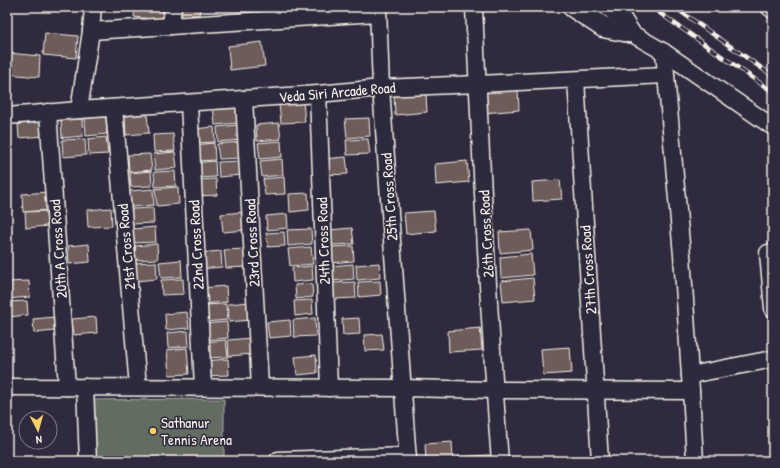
<svg xmlns="http://www.w3.org/2000/svg" width="780" height="468" font-family="'Patrick Hand',sans-serif">
<style>
.green{fill:#636c60;stroke:#acaea4}
.building{fill:#6d5b5a;stroke:#f4f1e8}
.lines{fill:none;stroke-linecap:round;stroke-linejoin:round}
.minor-casing{stroke:#f4f1e8;stroke-width:19}
.major-casing{stroke:#f4f1e8;stroke-width:23}
.minor{stroke:#2f2a3d;stroke-width:16}
.major{stroke:#2f2a3d;stroke-width:20}
.rail-casing{stroke:#f4f1e8;stroke-width:4.5}
.rail{stroke:#2f2a3d;stroke-width:3;stroke-dasharray:9;stroke-linecap:butt}
.poi-dot{fill:#ffd166;stroke:#2f2a3d;stroke-width:1.5}
.labels{text-anchor:middle;dominant-baseline:central;stroke-width:3;stroke-linejoin:round;paint-order:stroke}
.street-label{font-size:15px;fill:#f4f1e8;stroke:#2f2a3d}
.poi-label{font-size:15px;fill:#f4f1e8;stroke:#2f2a3d;text-anchor:start}
</style>
<rect width="100%" height="100%" fill="#2f2a3d"/>
<filter id="ink" filterUnits="userSpaceOnUse"><feTurbulence type="fractalNoise" baseFrequency=".025" numOctaves="2"/><feDisplacementMap in="SourceGraphic" scale="8" xChannelSelector="R" yChannelSelector="G"/><feConvolveMatrix kernelMatrix="1 2 1 2 8 2 1 2 1" color-interpolation-filters="sRGB"/></filter>
<g filter="url(#ink)">
<path class="green" d="M224 399V461H82V400Z"/>
<g class="building">
<path d="M135 7H163L162 20 134 17Z"/>
<path d="M179 7H200L199 15 178 14Z"/>
<path d="M45 33 78 36 76 58 43 55Z"/>
<path d="M262 42 265 66 230 70 228 46Z"/>
<path d="M8 53 40 56 39 77 7 74Z"/>
<path d="M518 90 519 110 483 113 482 92Z"/>
<path d="M426 94 427 112 395 115 394 96Z"/>
<path d="M303 102 305 122 281 123 279 104Z"/>
<path d="M237 105 238 123 215 125 213 106Z"/>
<path d="M147 114 149 133 126 135 125 116Z"/>
<path d="M106 117 107 134 86 136 85 118Z"/>
<path d="M82 118 83 136 62 138 61 120Z"/>
<path d="M369 118 370 136 347 138 345 119Z"/>
<path d="M42 122 43 136 19 138 18 124Z"/>
<path d="M279 123 281 139 257 141 256 125Z"/>
<path d="M238 125 240 140 218 142 217 127Z"/>
<path d="M214 127 215 142 195 143 194 129Z"/>
<path d="M173 134 175 151 154 152 153 135Z"/>
<path d="M106 137 108 154 89 155 88 139Z"/>
<path d="M85 139 86 155 63 157 62 140Z"/>
<path d="M368 139 370 154 347 155 346 140Z"/>
<path d="M281 141 282 157 260 159 258 143Z"/>
<path d="M240 142 241 158 219 159 217 144Z"/>
<path d="M214 143 215 160 195 161 194 145Z"/>
<path d="M175 152 177 168 155 170 153 154Z"/>
<path d="M150 154 152 170 129 172 128 155Z"/>
<path d="M346 157 348 174 325 175 323 159Z"/>
<path d="M282 159 283 175 262 177 260 161Z"/>
<path d="M215 161 216 177 195 178 194 163Z"/>
<path d="M240 161 241 175 219 177 218 162Z"/>
<path d="M467 161 469 182 436 185 435 164Z"/>
<path d="M151 171 152 186 131 187 130 173Z"/>
<path d="M175 171 176 186 155 187 154 172Z"/>
<path d="M284 177 285 194 265 195 263 179Z"/>
<path d="M216 179 217 195 198 196 197 180Z"/>
<path d="M560 180 562 199 533 201 532 182Z"/>
<path d="M178 187 179 204 157 206 155 189Z"/>
<path d="M153 189 154 205 131 207 130 191Z"/>
<path d="M47 192 48 210 23 212 22 194Z"/>
<path d="M308 193 309 210 290 212 289 194Z"/>
<path d="M111 208 112 226 88 227 87 210Z"/>
<path d="M153 208 154 223 132 224 131 209Z"/>
<path d="M46 211 47 226 26 228 25 212Z"/>
<path d="M434 211 436 231 406 234 404 213Z"/>
<path d="M244 212 246 230 223 232 221 214Z"/>
<path d="M287 214 288 228 267 230 266 216Z"/>
<path d="M155 227 156 242 133 243 132 229Z"/>
<path d="M352 228 354 244 330 245 329 230Z"/>
<path d="M311 229 312 244 288 246 287 230Z"/>
<path d="M531 230 533 250 500 253 499 232Z"/>
<path d="M284 232 285 246 268 247 266 233Z"/>
<path d="M89 244 90 262 69 264 68 246Z"/>
<path d="M157 244 158 259 136 260 135 246Z"/>
<path d="M353 246 354 261 331 263 330 247Z"/>
<path d="M311 247 313 264 290 266 288 249Z"/>
<path d="M246 249 247 267 226 268 224 250Z"/>
<path d="M221 251 222 267 200 269 199 253Z"/>
<path d="M531 254 533 275 501 278 500 257Z"/>
<path d="M181 260 182 277 161 278 159 262Z"/>
<path d="M156 262 157 279 135 281 134 263Z"/>
<path d="M379 263 380 278 357 280 356 265Z"/>
<path d="M353 264 354 279 332 281 331 266Z"/>
<path d="M312 266 313 280 293 282 292 268Z"/>
<path d="M533 278 535 299 503 302 501 281Z"/>
<path d="M183 279 184 294 162 295 161 280Z"/>
<path d="M29 281 30 297 7 299V282Z"/>
<path d="M380 281 381 295 359 297 358 282Z"/>
<path d="M355 282 356 298 334 299 332 283Z"/>
<path d="M312 284 313 297 296 299 295 285Z"/>
<path d="M226 286 227 302 203 304 201 288Z"/>
<path d="M312 300 313 314 295 316 294 301Z"/>
<path d="M27 301 28 315 7 317V302Z"/>
<path d="M249 302 250 320 229 322 228 304Z"/>
<path d="M226 304 227 320 205 322 203 305Z"/>
<path d="M187 312 189 328 166 330 165 314Z"/>
<path d="M54 317 55 331 34 333 33 319Z"/>
<path d="M96 317 97 333 74 335 72 319Z"/>
<path d="M315 318 316 336 294 337 293 320Z"/>
<path d="M359 318 360 334 343 335 342 319Z"/>
<path d="M290 320 291 336 269 338 267 322Z"/>
<path d="M227 322 228 338 205 340 203 324Z"/>
<path d="M480 328 482 350 449 352 448 331Z"/>
<path d="M188 331 189 346 168 348 167 333Z"/>
<path d="M382 334 384 350 365 351 364 335Z"/>
<path d="M252 338 253 354 229 356 228 340Z"/>
<path d="M226 340 228 357 205 358 204 342Z"/>
<path d="M570 347 572 373 543 375 541 349Z"/>
<path d="M187 348 189 374 169 375 167 350Z"/>
<path d="M316 355 317 373 297 375 295 357Z"/>
<path d="M228 359 229 375 205 376 204 361Z"/>
<path d="M452 442 453 461H426L425 444Z"/>
<path d="M489 455V461H458V457Z"/>
</g>
<g class="lines">
<g class="minor-casing">
<g id="minor">
<path d="M378 7 381 88 408 461"/>
<path d="M474 7C481 158 488 310 500 461"/>
<path d="M769 7 773 10"/>
<path d="M171 26 173 7"/>
<path d="M91 31 377 13"/>
<path d="M629 32 664 52 773 127"/>
<path d="M664 52 682 255 691 391 695 461"/>
<path d="M576 80 600 461"/>
<path d="M318 94 329 388"/>
<path d="M244 99 260 387"/>
<path d="M189 103 203 387"/>
<path d="M114 108 138 387"/>
<path d="M79 110 91 31 93 7"/>
<path d="M48 112 67 387"/>
<path d="M7 116 79 110 318 94 381 88 478 84 666 75"/>
<path d="M768 253 773 309"/>
<path d="M690 375 773 359"/>
<path d="M7 387 403 388 494 390 691 391"/>
<path d="M85 387 88 461"/>
<path d="M278 461V460L408 456"/>
</g>
</g>
<g class="major-casing">
<g id="major">
<path d="M573 7 603 27 629 32"/>
<path d="M610 7 616 11 629 32"/>
</g>
</g>
<use href="#minor" class="minor"/>
<use href="#major" class="major"/>
<g class="rail-casing">
<g id="rail">
<path d="M651 7 773 92"/>
<path d="M674 7 773 76"/>
</g>
</g>
<use href="#rail" class="rail"/>
</g>
</g>
<circle class="poi-dot" cx="153" cy="431" r="4"/>
<g class="labels">
<g class="street-label">
<text transform="translate(337 92) rotate(-5)">Veda Siri Arcade Road</text>
<text transform="translate(389 197) rotate(-94)">25th Cross Road</text>
<text transform="translate(486 234) rotate(-93)">26th Cross Road</text>
<text transform="translate(323 241) rotate(-92)">24th Cross Road</text>
<text transform="translate(252 243) rotate(-93)">23rd Cross Road</text>
<text transform="translate(196 245) rotate(-93)">22nd Cross Road</text>
<text transform="translate(126 247) rotate(-95)">21st Cross Road</text>
<text transform="translate(58 249) rotate(-94)">20th A Cross Road</text>
<text transform="translate(588 270) rotate(-94)">27th Cross Road</text>
</g>
<g class="poi-label">
<text x="161" y="422">Sathanur<tspan x="161" dy="17">Tennis Arena</tspan></text>
</g>
</g>
<rect width="780" height="468" fill="none" stroke="#2f2a3d" stroke-width="24"/>
<rect x="12" y="12" width="756" height="444" fill="none" stroke="#f4f1e8" stroke-width="1.5" filter="url(#ink)"/>
<g transform="translate(38 430) rotate(174)"><circle r="19" fill="#2f2a3d" stroke="#7e7a81"/>
<path d="M0-3L7 15L0 10L-7 15Z" fill="#ffd166"/>
<text y="-6" font-size="11" font-weight="bold" text-anchor="middle" fill="#f4f1e8">N</text>
</g>
</svg>
